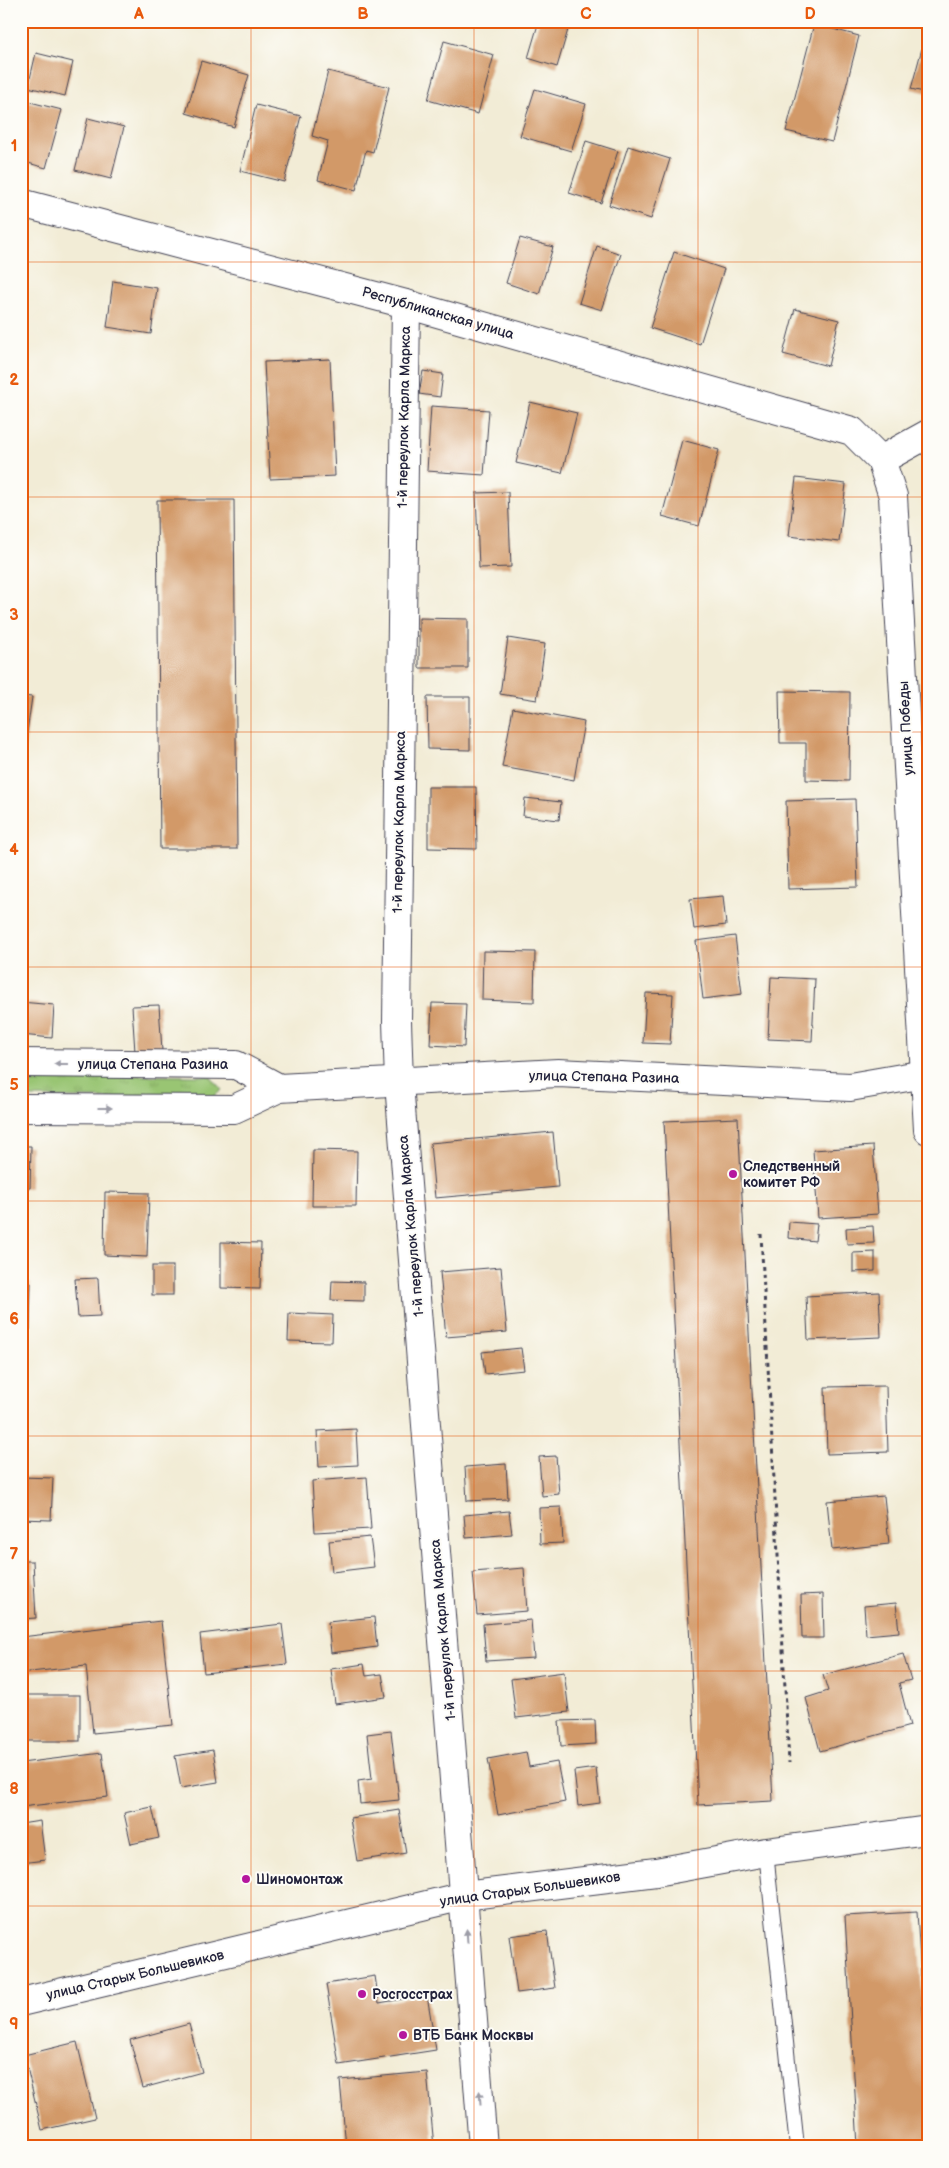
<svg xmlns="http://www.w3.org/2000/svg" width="949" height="2168" font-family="'Balsamiq Sans',sans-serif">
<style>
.grass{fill:url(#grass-tufts);stroke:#5e7457}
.building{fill:#d29968}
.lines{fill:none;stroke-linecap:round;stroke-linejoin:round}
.service-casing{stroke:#414052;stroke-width:16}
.minor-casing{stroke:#414052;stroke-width:30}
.tertiary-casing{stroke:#414052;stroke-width:30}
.path{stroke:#414052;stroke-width:3;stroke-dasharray:4 4;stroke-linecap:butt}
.service{stroke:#fff;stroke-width:14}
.minor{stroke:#fff;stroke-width:28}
.tertiary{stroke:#fff;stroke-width:28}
.oneway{fill:#9c9ca7}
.grid{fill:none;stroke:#e8590c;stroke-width:1;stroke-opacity:0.55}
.poi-dot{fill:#b5179e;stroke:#fdfcf7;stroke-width:2}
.labels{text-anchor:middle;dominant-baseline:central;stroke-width:4;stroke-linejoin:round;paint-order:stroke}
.street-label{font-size:14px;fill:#22223b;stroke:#fdfcf7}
.poi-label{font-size:14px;font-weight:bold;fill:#22223b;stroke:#fdfcf7;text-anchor:start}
.neatline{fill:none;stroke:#e8590c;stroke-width:2}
.grid-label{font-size:16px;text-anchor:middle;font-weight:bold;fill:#e8590c}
</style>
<defs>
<pattern id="grass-tufts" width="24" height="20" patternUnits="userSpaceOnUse" patternTransform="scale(1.25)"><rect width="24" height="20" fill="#99c573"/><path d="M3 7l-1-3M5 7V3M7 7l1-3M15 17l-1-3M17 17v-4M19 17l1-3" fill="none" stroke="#84a964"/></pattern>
</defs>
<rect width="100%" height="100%" fill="#fdfcf7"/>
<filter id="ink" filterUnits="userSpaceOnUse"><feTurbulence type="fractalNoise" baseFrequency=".02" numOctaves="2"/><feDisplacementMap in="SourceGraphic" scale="10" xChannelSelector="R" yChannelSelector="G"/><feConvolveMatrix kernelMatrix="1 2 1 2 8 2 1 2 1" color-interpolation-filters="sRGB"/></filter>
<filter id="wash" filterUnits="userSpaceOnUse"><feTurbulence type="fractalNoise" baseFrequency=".0096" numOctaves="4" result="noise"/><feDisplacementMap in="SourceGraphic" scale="20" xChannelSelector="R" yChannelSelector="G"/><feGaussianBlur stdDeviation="1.12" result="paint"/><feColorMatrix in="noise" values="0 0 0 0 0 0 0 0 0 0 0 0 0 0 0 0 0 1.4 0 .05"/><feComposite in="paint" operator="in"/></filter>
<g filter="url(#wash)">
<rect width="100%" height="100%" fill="#f2ecd6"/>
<path class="grass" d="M21 1075 210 1076 222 1090 209 1100 21 1097Z"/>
<g id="blocks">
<g class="building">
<path d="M539 21 570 23 557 67 528 58Z"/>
<path d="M751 21H773L771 28Z"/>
<path d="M814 24 859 36 832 142 786 131Z"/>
<path d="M928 26V93L911 89Z"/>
<path d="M444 41 494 55 478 114 428 100Z"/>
<path d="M36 53 73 62 65 96 28 87Z"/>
<path d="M201 61 249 75 234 127 186 113Z"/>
<path d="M328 71 389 87 373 152 366 150 356 190 318 180 328 141 312 136Z"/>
<path d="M535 89 586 104 571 151 520 136Z"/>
<path d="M22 100 62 110 46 168 21 161Z"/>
<path d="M256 105 301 116 284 182 240 171Z"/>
<path d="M88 118 124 127 111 179 75 170Z"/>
<path d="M586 141 618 151 601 203 569 193Z"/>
<path d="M628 146 670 159 651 219 609 205Z"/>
<path d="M520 238 553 247 539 294 506 283Z"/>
<path d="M597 246 621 254 602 310 579 303Z"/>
<path d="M674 252 724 269 700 344 650 328Z"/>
<path d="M113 281 157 288 151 334 107 327Z"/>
<path d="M795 309 839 320 828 366 783 354Z"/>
<path d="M330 359 335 476 270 479 264 362Z"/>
<path d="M423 371 443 374 440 397 419 394Z"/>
<path d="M530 402 577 413 562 473 516 463Z"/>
<path d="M431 406 489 410 484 475 427 471Z"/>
<path d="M682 440 719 450 699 526 662 516Z"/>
<path d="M796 478 846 484 839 542 789 536Z"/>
<path d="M508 492 511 567 479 568 476 493Z"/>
<path d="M157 500H234L237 849H160Z"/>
<path d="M419 618 468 619V668H419Z"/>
<path d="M508 638 545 644 537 700 500 694Z"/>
<path d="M779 691 850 692 849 781 806 780V743H780Z"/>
<path d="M21 696 32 697 24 754H21Z"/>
<path d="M427 697H470V750L428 749Z"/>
<path d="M513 708 584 722 574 780 502 767Z"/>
<path d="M428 787H476L477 849 428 848Z"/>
<path d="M525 798 561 802 559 820 523 816Z"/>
<path d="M855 799 858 887 788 889 786 801Z"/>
<path d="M723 896 726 925 694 929 690 899Z"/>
<path d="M735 936 742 994 703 999 696 941Z"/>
<path d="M483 951 535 952 534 1002 482 1000Z"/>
<path d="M771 977 815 979 812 1041 768 1039Z"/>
<path d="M646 993 673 994 670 1044 643 1043Z"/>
<path d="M21 1002 54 1005 52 1038 21 1035Z"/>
<path d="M432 1003 466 1004 464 1047 430 1045Z"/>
<path d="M159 1005 162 1051 135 1052 132 1006Z"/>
<path d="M738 1118 773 1801 698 1805 664 1121Z"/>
<path d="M553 1132 558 1187 435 1198 430 1143Z"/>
<path d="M21 1146H31L30 1188H21Z"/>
<path d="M873 1146 878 1214 818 1218 813 1150Z"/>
<path d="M313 1150 357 1151 356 1206H312Z"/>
<path d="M105 1192 149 1193 147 1257 104 1255Z"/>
<path d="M789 1222 817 1224 815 1241 788 1238Z"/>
<path d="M873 1226 874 1243 847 1244 846 1228Z"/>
<path d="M221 1242 261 1243 260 1289 221 1288Z"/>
<path d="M875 1252V1271L853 1272V1253Z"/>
<rect x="152" y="1266" width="21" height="29"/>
<path d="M501 1267 507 1332 446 1337 440 1272Z"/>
<path d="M98 1278 100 1316 78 1317 75 1279Z"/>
<path d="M332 1281 364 1282V1301L331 1300Z"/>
<path d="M21 1283H31L30 1330 21 1329Z"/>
<path d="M879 1292 881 1337 808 1340 806 1296Z"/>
<path d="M289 1313 333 1315 332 1342 288 1341Z"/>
<path d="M521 1348 524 1370 485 1374 482 1352Z"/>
<path d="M886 1386 888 1452 827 1454 825 1387Z"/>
<path d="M356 1429 358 1465 319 1467 317 1431Z"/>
<path d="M556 1456 559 1494 542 1496 539 1457Z"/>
<path d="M506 1464 508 1499 467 1501 465 1467Z"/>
<path d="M21 1477 53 1478 51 1520 21 1519Z"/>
<path d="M367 1477 371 1529 315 1532 312 1481Z"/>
<path d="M884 1496 889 1544 832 1550 827 1501Z"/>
<path d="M561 1507 563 1543 540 1544 539 1508Z"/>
<path d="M509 1511 512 1534 466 1538 464 1515Z"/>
<path d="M370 1537 374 1567 332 1572 329 1541Z"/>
<path d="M21 1561H33L36 1618 21 1619Z"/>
<path d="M524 1568 527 1611 477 1615 473 1572Z"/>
<path d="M823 1594 824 1638H802L801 1595Z"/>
<path d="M896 1603 899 1632 866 1635 864 1606Z"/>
<path d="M374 1617 377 1647 331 1653 328 1622Z"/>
<path d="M531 1620 534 1658 486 1661 483 1624Z"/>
<path d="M161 1621 173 1725 93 1733 86 1666 21 1673V1637Z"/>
<path d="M282 1624 287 1664 204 1673 200 1634Z"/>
<path d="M903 1654 911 1680 899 1683 910 1726 820 1751 806 1698 828 1691 823 1675Z"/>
<path d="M364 1664 366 1676 382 1674 386 1697 335 1704 331 1669Z"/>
<path d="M564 1672 569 1712 516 1718 511 1679Z"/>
<rect x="21" y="1695" width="59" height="46"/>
<path d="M595 1720 596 1744 561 1746 559 1721Z"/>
<path d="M391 1731 399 1800 360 1804 358 1781 372 1779 367 1734Z"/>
<path d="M213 1750 218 1782 181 1788 175 1756Z"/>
<path d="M526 1752 529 1767 557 1762 565 1802 498 1815 488 1759Z"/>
<path d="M102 1753 108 1797 21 1807V1763Z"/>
<path d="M596 1768 600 1803 578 1806 574 1771Z"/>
<path d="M152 1807 159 1838 131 1844 124 1813Z"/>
<path d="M399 1810 406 1853 357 1861 350 1818Z"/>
<path d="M40 1821 45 1860 21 1863V1824Z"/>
<path d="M917 1912 928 2090V2147H858L845 1916Z"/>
<path d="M547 1931 555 1988 517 1993 509 1936Z"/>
<path d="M375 1976 379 2003 427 1995 436 2050 339 2065 326 1984Z"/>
<path d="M189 2024 202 2072 143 2088 130 2040Z"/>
<path d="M77 2042 95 2118 42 2130 24 2055Z"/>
<path d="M427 2072 434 2147H346L340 2080Z"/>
</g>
</g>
</g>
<g filter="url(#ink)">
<use href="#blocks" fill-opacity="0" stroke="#414052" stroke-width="1"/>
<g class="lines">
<g class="service-casing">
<path id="service" d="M766 1852 797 2147"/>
</g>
<g class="minor-casing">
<g id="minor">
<path d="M406 304 397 1021 399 1083 483 2147"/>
<path d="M881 460 928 434"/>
<path d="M21 2002 464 1896 656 1872 766 1852 928 1830"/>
</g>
</g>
<g class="tertiary-casing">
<g id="tertiary">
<path d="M21 203 406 304 852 431 881 460 893 496 928 1130"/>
<path d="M21 1063 236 1065 279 1088"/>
<path d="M21 1108 234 1109 279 1088 558 1073 850 1087 925 1074"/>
</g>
</g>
<path class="path" d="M761 1234 789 1763"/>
<use href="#service" class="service"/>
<use href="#minor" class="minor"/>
<use href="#tertiary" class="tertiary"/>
</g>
<defs><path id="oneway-solid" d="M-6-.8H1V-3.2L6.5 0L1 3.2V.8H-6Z" transform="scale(1.25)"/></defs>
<g class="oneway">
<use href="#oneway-solid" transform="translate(61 1064) rotate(-180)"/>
<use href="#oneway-solid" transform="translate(105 1108)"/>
<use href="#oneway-solid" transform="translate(467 1936) rotate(-94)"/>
<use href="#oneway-solid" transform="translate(480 2098) rotate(-94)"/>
</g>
</g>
<path class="grid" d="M251 21V2147M474 21V2147M698 21V2147M21 262H928M21 497H928M21 732H928M21 967H928M21 1201H928M21 1436H928M21 1671H928M21 1906H928"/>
<g class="poi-dot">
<circle cx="733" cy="1174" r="5"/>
<circle cx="246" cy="1879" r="5"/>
<circle cx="362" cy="1994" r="5"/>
<circle cx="403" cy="2035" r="5"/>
</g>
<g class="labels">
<g class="street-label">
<text transform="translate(438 313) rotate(16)">Республиканская улица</text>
<text transform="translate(404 417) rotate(-89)">1-й переулок Карла Маркса</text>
<text transform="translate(906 728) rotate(-93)">улица Победы</text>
<text transform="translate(399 822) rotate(-89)">1-й переулок Карла Маркса</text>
<text x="153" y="1064">улица Степана Разина</text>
<text transform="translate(604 1077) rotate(1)">улица Степана Разина</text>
<text transform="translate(411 1226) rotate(-95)">1-й переулок Карла Маркса</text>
<text transform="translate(443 1630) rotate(-95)">1-й переулок Карла Маркса</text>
<text transform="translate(530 1889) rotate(-8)">улица Старых Большевиков</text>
<text transform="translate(135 1975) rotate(-13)">улица Старых Большевиков</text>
</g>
<g class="poi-label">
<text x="743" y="1166">Следственный<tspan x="743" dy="16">комитет РФ</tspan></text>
<text x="256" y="1879">Шиномонтаж</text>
<text x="372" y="1994">Росгосстрах</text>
<text x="413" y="2035">ВТБ Банк Москвы</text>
</g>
</g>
<rect width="949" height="2168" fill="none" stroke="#fdfcf7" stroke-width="55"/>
<rect x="28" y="28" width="894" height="2112" class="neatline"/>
<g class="grid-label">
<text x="139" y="19">A</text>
<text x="363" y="19">B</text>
<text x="586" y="19">C</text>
<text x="810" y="19">D</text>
<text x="14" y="151">1</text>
<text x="14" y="385">2</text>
<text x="14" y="620">3</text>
<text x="14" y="855">4</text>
<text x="14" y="1090">5</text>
<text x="14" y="1324">6</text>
<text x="14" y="1559">7</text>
<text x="14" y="1794">8</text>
<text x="14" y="2029">9</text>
</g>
</svg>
